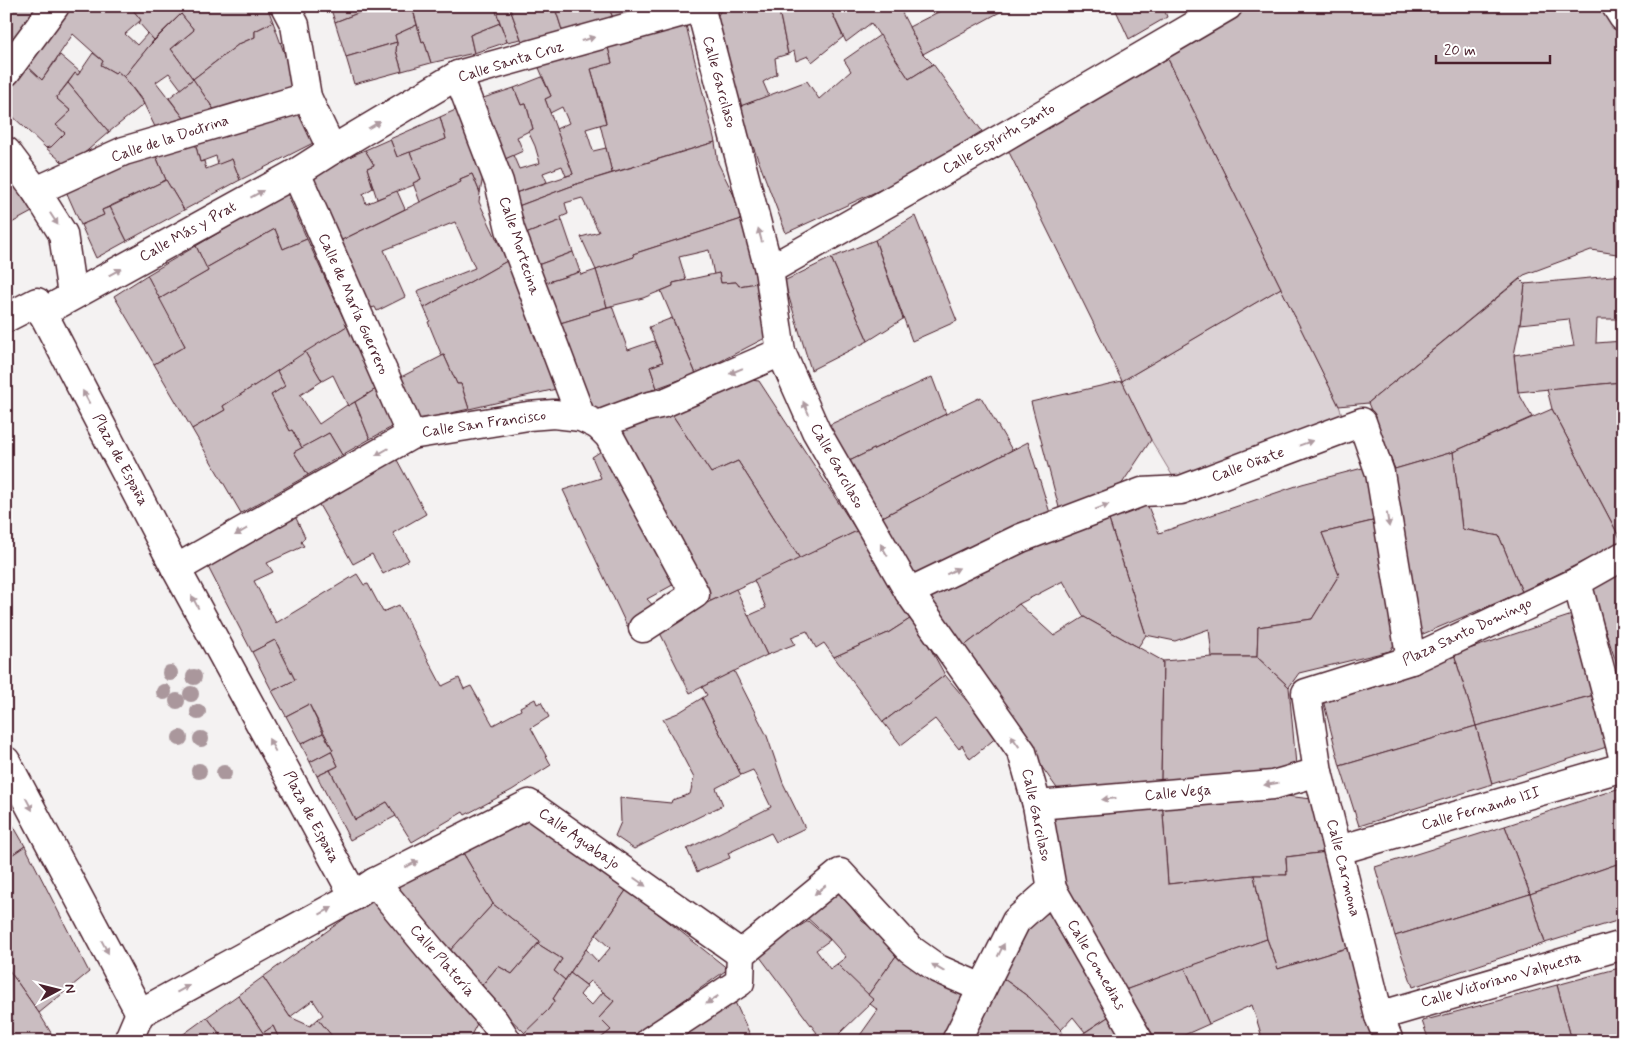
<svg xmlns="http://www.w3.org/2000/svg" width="1629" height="1047" font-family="Mynerve,sans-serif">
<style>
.green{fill:#dbd2d5;stroke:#927880}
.building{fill:#cabdc1;stroke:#4a1f2b}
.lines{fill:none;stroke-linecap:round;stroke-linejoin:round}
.street-casing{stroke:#4a1f2b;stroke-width:31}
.secondary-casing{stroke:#4a1f2b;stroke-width:31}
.street{stroke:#fff;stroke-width:28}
.secondary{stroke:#fff;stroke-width:28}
.tree{fill:#aa979c}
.oneway{fill:#ae9aa0}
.labels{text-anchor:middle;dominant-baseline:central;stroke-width:4;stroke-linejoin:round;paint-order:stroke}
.street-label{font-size:15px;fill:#4a1f2b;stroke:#fff}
</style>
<rect width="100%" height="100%" fill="#f4f2f2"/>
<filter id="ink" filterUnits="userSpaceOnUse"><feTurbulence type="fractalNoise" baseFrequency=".02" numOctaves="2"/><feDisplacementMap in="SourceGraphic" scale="10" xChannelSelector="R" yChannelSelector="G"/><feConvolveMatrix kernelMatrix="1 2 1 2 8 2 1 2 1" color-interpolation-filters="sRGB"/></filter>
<g filter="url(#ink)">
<path class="green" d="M1281 288 1339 406 1347 428 1181 490 1151 440 1122 381Z"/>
<g class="building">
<path d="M6 6H43L6 45Z"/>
<path d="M63 6H130L141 20 125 34 137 45 148 33 154 40 124 77 117 71 115 73 101 65 103 61 73 34 42 80 27 66Z"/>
<path d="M130 6H182L185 10 154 40 139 23 141 20Z"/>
<path d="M190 6H267L273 22 255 31V37L239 44 193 79 171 49 194 30 181 14Z"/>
<path d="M330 6H376L335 22Z"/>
<path d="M376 6H412L417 25 395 35 397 42 346 57 335 22Z"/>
<path d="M412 6H496L498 10 496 11 500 23 470 35 474 53 431 63 424 41 422 42Z"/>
<path d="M496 6H509L521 39 507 42 496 11 498 10Z"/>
<path d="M509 6H569V7L556 11 563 33 523 44Z"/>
<path d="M569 6H608L614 20 563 33 556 11 569 7Z"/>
<path d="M608 6H646L648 11 614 20Z"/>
<path d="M728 6H778L788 54 775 58 777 74 763 82 769 96 738 107 713 24 722 8Z"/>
<path d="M778 6H829L843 37 812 62 808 56 796 61 794 51 788 54Z"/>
<path d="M829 6H915L902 13 923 54 933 64 909 79 871 23 846 42Z"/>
<path d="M950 6H1011L923 54 909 27Z"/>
<path d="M1114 6H1163L1167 17 1129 39Z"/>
<path d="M1228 6H1616L1623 17V255L1591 250 1524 275 1368 403 1339 406 1161 45Z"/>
<path d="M181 14 194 30 171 49 193 79 181 89 169 73 156 82 187 122 157 131 142 100 124 77 149 46Z"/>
<path d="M273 22 298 91 217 114 193 79 239 44 255 37V31Z"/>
<path d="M500 23 507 42 474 53 470 35Z"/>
<path d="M417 25 422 42 424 41 431 63 402 71 396 51 397 43 395 35Z"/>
<path d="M686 25 715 142 612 173 600 124 606 123 604 113 591 69 612 63 606 40Z"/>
<path d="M880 35 909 79 933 64 982 131 906 178 786 233 738 107 807 81 819 99 851 71 844 60Z"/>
<path d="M606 40 612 63 591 69 606 123 586 129 593 151 606 148 612 173 577 184 513 208 509 195 573 174 556 129 569 123 562 107 550 113 545 99 551 96 537 63Z"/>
<path d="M397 42 396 51 402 71 354 84 346 57Z"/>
<path d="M1161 45 1281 288 1122 381 1002 138Z"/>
<path d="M93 53 103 61 101 65 115 73 117 71 124 77 144 104 109 132 68 83 75 73 78 75Z"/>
<path d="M60 55 80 72 78 75 75 73 56 98 71 111 56 125 65 133 51 147 46 148 6 110V90L23 65 27 66 42 80Z"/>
<path d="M542 77 551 96 545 99 573 174 566 176 562 166 543 173 547 182 509 195 496 163 513 155 519 169 540 163 535 146 528 131 533 129 526 104 521 105 514 88Z"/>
<path d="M193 79 217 114 187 122 169 98Z"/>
<path d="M68 83 109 132 68 167 46 148 51 147 65 133 56 125 71 111 56 98Z"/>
<path d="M514 88 521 105 526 104 533 129 517 137 523 151 496 163 474 101Z"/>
<path d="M462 107 485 165 480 193 472 174 460 179 461 182 420 202 413 183 421 179 410 152 446 139 440 117Z"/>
<path d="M304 109 317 141 240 180 232 159 218 165 216 156 200 162 194 139Z"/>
<path d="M440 117 446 139 397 157 390 139Z"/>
<path d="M194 139 200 162 204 161 206 169 232 159 240 180 184 210 166 180 153 149Z"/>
<path d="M390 139 397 157 410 152 421 179 413 183 414 185 377 199 367 168 374 165 365 150Z"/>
<path d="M715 142 718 163 745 218 633 254 634 257 596 270 581 237 599 232 582 198 565 203 568 214 561 217 562 220 523 235 513 208 577 184Z"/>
<path d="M153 149 166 180 102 210 104 215 81 225 65 189Z"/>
<path d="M365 150 374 165 367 168 373 188 363 194 366 204 397 191 405 209 340 241 310 174Z"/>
<path d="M6 173 32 212 6 226Z"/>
<path d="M472 174 480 193 479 202 507 261 424 308 417 291 475 268 455 222 384 250 405 297 377 311 375 307 371 308 340 241 461 182 460 179Z"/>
<path d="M166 180 184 210 127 241 110 207Z"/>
<path d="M287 193 307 239 283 249 275 229 206 268 196 246Z"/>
<path d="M110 207 127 241 96 258 81 225 104 215 102 210Z"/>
<path d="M915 216 957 321 912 341 875 240Z"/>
<path d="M745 218 757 283 739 286 736 282 721 283 719 273 714 275 709 250 679 257 686 280 673 283V286L643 298 607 307 596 270 634 257 633 254Z"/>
<path d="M562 220 573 252 535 266 523 235Z"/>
<path d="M275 229 283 249 307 239 347 326 223 406 225 410 192 429 154 364 185 346 159 299 208 271 206 268Z"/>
<path d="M875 240 903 319 868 341 831 258Z"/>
<path d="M196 246 208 271 159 299 147 275Z"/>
<path d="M573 252 580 272 542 284 535 266Z"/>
<path d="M831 258 868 341 811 370 784 281Z"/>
<path d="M507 261 565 387 469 409 461 384H457L444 355 442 356 428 322 430 321 424 308Z"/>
<path d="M596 270 607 307 590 312V314L557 324 542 284 580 272 581 275Z"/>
<path d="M719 273 721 283 736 282 739 286 757 283 767 337 696 374 661 291 673 286V283Z"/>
<path d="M147 275 185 346 154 364 114 296Z"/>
<path d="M1623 275V319H1597L1596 343 1623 341V382L1518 392 1514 355 1574 346 1569 319 1520 324 1525 284Z"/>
<path d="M1520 279 1525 284 1520 324 1514 355 1518 392 1532 417 1453 452 1395 469 1368 403Z"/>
<path d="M612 306 628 350 654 341 663 362 650 367 657 388 591 414 557 324 590 314V312Z"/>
<path d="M672 318 696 374 657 388 650 367 663 362 649 327Z"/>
<path d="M347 326 376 389 348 406 333 375 322 381 305 352Z"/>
<path d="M305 352 322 381 300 395 319 424 347 405 348 406 355 402 370 439 342 455 329 433 302 448 292 430 290 431 271 395 285 386 277 371Z"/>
<path d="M444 355 457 384H461L469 409 420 420 401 377Z"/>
<path d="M277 371 285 386 271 395 290 431 292 430 302 448 294 452 308 475 241 513 192 429 225 410 223 406Z"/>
<path d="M932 377 946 414 837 467 816 431Z"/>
<path d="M750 380 759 381 857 531 800 559 738 461 711 473 669 410Z"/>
<path d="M1122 381 1151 440 1115 494 1061 515 1031 402Z"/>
<path d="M1623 382V542H1622L1552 409 1547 389Z"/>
<path d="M376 389 392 427 370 439 355 402Z"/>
<path d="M981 397 1012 450 869 524 837 467Z"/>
<path d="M1552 409 1622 542 1522 592 1499 536 1462 529 1453 452Z"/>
<path d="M669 410 711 473 738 461 800 559 711 601 619 429Z"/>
<path d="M329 433 342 455 308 475 294 452Z"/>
<path d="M1028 442 1054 526 909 592 869 524Z"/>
<path d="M606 448 680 581 647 599 658 611 637 626H627L563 490 601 478 592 457Z"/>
<path d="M1453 452 1462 529 1499 536 1522 592 1416 637 1388 471Z"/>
<path d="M396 458 426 514 393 533 409 560 383 574 372 554 353 564 318 503Z"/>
<path d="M1370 466 1381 519 1322 533 1339 575 1312 619 1258 627 1257 657H1212L1209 629 1175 641 1146 635 1109 520 1147 504 1159 533 1302 484Z"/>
<path d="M1107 514 1146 635 1138 647 1084 617 1063 581 1019 604 959 650 922 595Z"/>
<path d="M295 516 305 537 301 542 304 546 267 563 273 572 254 581 276 623 357 574 364 585 368 584 383 612 399 605 442 686 459 678 464 689 471 686 493 725 521 710 520 707 535 699 537 704 541 702 549 717 531 728 551 765 512 790 465 815 463 812 412 842 387 802 355 820 330 770 338 766 331 751 333 750 309 704 286 716 272 691 295 680 275 640 252 652 208 567Z"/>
<path d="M1381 519 1401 633 1390 651 1299 673 1289 687 1257 657 1258 627 1312 619 1339 575 1322 533Z"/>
<path d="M861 527 913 617 888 633 834 657 824 643 816 648 807 631 791 637 795 644 767 655 748 616 766 608 754 580 857 531Z"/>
<path d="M1623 573V683L1591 587Z"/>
<path d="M736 589 767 655 690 693 657 627Z"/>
<path d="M1019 604 1054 636 1084 617 1163 661 1161 784 1061 794 959 650Z"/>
<path d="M1581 612 1602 693 1476 726 1454 654Z"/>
<path d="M913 617 945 675 883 722 834 657 888 633Z"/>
<path d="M275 640 295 680 272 691 252 652Z"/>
<path d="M1454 654 1476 726 1340 766 1323 700Z"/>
<path d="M1212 657H1257L1289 687 1296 765 1290 774 1161 784 1163 661Z"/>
<path d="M734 671 767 736 783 783 805 828 776 842 771 833 728 853 730 858 697 872 687 849 771 807 753 770 741 775 702 698 707 695 702 687Z"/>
<path d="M945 675 997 737 970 759 962 745 959 749 935 719 901 745 883 722Z"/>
<path d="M1602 693 1616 744 1492 784 1476 726Z"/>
<path d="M702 698 741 775 716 788 723 805 634 849 615 836 621 822 620 798 671 803 672 800 690 794 694 778 663 719 678 713Z"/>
<path d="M309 704 323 733 301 744 286 716Z"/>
<path d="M1476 726 1492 784 1359 826 1340 766Z"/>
<path d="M323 733 333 750 310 762 301 744Z"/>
<path d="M331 751 338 766 317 776 310 762Z"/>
<path d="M330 770 355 820 387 802 396 816 350 840 317 776Z"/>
<path d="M1623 787V862L1530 894 1505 826Z"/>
<path d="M1277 795 1312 799 1327 852 1286 857 1287 875H1254L1168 884 1162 800Z"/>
<path d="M1162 800 1168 884 1254 875 1267 939 1125 990 1056 873 1048 812Z"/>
<path d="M6 813 25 846 6 859Z"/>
<path d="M522 815 627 889 565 980 554 971 562 959 538 944 540 941 493 904 459 846Z"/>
<path d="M1505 826 1530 894 1395 936 1375 867Z"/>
<path d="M25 846 89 972 39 1013 6 966V859Z"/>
<path d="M459 846 493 904 445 956 387 888Z"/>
<path d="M1327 852 1347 948 1278 969 1267 939 1254 875H1287L1286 857Z"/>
<path d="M1623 862V919L1545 943 1530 894Z"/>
<path d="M627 889 728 969 626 1041H597L611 1030 599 1018 614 1001 590 981 586 985 570 973 586 949 598 962 610 948 596 935Z"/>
<path d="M837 889 862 921 901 949 868 995 837 964 846 957 828 937 804 915Z"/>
<path d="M1530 894 1545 943 1413 987 1395 936Z"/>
<path d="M376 896 480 1018 468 1041H336L318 1019 323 1015 313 1000 290 1017 263 977Z"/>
<path d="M493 904 540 941 512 974 498 966 479 989 445 956Z"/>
<path d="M1055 908 1117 1011 1085 1032 1073 1017 1061 1030 1030 998 997 974 1034 922Z"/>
<path d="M808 921 830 940 816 950 830 969 837 964 874 1000 839 1034 847 1041H797V1039L817 1033 757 953Z"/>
<path d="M1267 939 1278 969 1347 948 1374 1041H1272L1262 1037 1252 1005 1209 1024 1185 968Z"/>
<path d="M538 944 562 959 554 971 565 980 553 999 555 1000 548 1010 525 1033 479 989 498 966 512 974Z"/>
<path d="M901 949 969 997 948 1041H856L878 1010 870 1004 874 1000 868 995Z"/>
<path d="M6 966 39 1013 56 1041H6Z"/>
<path d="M1623 967V1041H1572L1557 985Z"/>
<path d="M1185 968 1209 1024 1171 1041H1157L1125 990Z"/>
<path d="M570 973 587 986 580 995 591 1006 603 992 614 1001 599 1018 611 1030 597 1041H520L519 1038 548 1010 555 1000 553 999Z"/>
<path d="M997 974 1030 998 1063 1032 1055 1041H963Z"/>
<path d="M263 977 290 1017 310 1026 318 1019 336 1041H280L273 1026 263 1033 238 995Z"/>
<path d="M1557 985 1572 1041H1429L1422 1021Z"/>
<path d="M238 995 263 1033 273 1026 280 1041H225L207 1017Z"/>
<path d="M735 1002 753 1041H671Z"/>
<path d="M1117 1011 1134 1041H1076L1075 1039Z"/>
<path d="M207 1017 225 1041H174Z"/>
</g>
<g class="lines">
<g class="street-casing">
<g id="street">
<path d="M285 6 295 25 307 97 332 150"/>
<path d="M1616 6 1623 17"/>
<path d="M6 72 55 6"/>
<path d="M458 75 499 182 510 229 581 417"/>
<path d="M296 173 411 435"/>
<path d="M36 191 124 151 307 97"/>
<path d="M769 270 1002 138 1228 6"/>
<path d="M598 425 609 436 695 594 643 628"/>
<path d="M1577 582 1623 756"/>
<path d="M909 592 1021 538 1142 492 1181 490 1362 422 1380 473 1411 660"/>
<path d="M1037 805 1273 785 1318 772"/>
<path d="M1339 850 1623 767"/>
<path d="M375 882 431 950 494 1021 507 1041"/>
<path d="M354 896 375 882 529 804 741 954"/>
<path d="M1379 1016 1623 945"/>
<path d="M128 1041 140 1013"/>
<path d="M650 1041 740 982 741 954 840 873 910 949 938 969 982 988"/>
<path d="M956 1041 1016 921 1052 889"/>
<path d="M1389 1041 1379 1016 1318 772 1306 693 1411 660 1577 582 1623 556"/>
</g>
</g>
<g class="secondary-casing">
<g id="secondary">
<path d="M700 6 769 270 781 352 816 431 909 592 1022 752 1037 805 1052 889 1139 1041"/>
<path d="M6 151 36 191 63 234 72 295"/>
<path d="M42 313 296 173 332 150 458 75 704 6"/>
<path d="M6 318 37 302 176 569 354 896 140 1013 6 761"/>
<path d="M176 569 411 435 528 416 554 414 581 417 598 425 646 407 664 403 781 352"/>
</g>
</g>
<use href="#street" class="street"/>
<use href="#secondary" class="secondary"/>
</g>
<g class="tree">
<circle cx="170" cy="673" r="8"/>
<circle cx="194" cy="677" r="8"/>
<circle cx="164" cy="692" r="8"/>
<circle cx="191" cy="694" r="8"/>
<circle cx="177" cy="701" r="8"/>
<circle cx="198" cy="712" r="8"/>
<circle cx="180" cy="738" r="8"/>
<circle cx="201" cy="739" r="8"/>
<circle cx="199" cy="771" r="8"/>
<circle cx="224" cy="773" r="8"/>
</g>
<defs><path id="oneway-solid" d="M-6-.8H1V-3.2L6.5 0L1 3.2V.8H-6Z" transform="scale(1.25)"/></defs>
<g class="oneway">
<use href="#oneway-solid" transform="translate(588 39) rotate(-16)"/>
<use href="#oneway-solid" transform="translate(374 125) rotate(-30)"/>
<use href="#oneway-solid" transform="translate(257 194) rotate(-29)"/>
<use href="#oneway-solid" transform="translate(54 219) rotate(57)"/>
<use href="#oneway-solid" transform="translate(760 235) rotate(-105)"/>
<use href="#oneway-solid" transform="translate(115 272) rotate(-29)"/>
<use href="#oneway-solid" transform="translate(736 371) rotate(157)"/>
<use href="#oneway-solid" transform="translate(86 397) rotate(-118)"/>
<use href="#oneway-solid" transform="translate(806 408) rotate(-114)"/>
<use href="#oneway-solid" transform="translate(1306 443) rotate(-20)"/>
<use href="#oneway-solid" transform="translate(382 452) rotate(150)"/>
<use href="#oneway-solid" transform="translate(1102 507) rotate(-21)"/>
<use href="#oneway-solid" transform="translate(1388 520) rotate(81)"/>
<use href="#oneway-solid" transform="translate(241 532) rotate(150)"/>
<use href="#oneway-solid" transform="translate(884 550) rotate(-120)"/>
<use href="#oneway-solid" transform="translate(953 571) rotate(-26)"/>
<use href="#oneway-solid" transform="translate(195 602) rotate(-118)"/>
<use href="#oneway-solid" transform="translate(1015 741) rotate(-125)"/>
<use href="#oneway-solid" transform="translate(272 745) rotate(-118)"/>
<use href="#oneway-solid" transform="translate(1271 784) rotate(171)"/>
<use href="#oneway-solid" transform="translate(1109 799) rotate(175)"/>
<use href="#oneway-solid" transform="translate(29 804) rotate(62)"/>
<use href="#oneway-solid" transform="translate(412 864) rotate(-26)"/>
<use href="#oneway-solid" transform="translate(640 882) rotate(35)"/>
<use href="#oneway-solid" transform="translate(820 890) rotate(141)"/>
<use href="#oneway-solid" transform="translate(326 911) rotate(-29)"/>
<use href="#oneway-solid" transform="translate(105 947) rotate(62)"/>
<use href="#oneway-solid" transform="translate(1001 950) rotate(-63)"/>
<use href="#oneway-solid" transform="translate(938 968) rotate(-149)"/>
<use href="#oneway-solid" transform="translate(183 989) rotate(-29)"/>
<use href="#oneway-solid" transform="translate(712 1000) rotate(147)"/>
</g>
</g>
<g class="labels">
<g class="street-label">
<text transform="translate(511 62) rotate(-17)">Calle Santa Cruz</text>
<text transform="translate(719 82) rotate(75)">Calle Garcilaso</text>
<text transform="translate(170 139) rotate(-18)">Calle de la Doctrina</text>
<text transform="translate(999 139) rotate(-30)">Calle Espíritu Santo</text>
<text transform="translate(188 232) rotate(-29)">Calle Más y Prat</text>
<text transform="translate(519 246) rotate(72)">Calle Mortecina</text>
<text transform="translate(353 304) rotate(66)">Calle de María Guerrero</text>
<text transform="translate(484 424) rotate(-8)">Calle San Francisco</text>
<text transform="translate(120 460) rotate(62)">Plaza de España</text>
<text transform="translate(1248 465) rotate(-20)">Calle Oñate</text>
<text transform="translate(837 466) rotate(61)">Calle Garcilaso</text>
<text transform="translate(1467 632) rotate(-25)">Plaza Santo Domingo</text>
<text transform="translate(1178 793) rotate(-5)">Calle Vega</text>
<text transform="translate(1481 809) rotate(-16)">Calle Fernando III</text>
<text transform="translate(1036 815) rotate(78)">Calle Garcilaso</text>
<text transform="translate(311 817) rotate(62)">Plaza de España</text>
<text transform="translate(579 839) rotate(35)">Calle Aguabajo</text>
<text transform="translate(1343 868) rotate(76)">Calle Carmona</text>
<text transform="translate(442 961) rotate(49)">Calle Platería</text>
<text transform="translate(1096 965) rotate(60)">Calle Comedias</text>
<text transform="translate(1501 980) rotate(-16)">Calle Victoriano Valpuesta</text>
</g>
</g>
<rect width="1629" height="1047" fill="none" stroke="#fff" stroke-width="25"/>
<rect x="12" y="12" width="1604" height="1022" fill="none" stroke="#4a1f2b" stroke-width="2" filter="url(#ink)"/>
<g transform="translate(58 990) rotate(83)" stroke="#ffffff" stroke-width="4" paint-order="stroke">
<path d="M0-4L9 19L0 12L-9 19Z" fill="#4a1f2b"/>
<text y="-8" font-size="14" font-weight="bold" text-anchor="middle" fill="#4a1f2b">N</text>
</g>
<path d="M1436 55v8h114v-8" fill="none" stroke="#4a1f2b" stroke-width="2.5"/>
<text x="1444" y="55" font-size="15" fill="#4a1f2b" stroke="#ffffff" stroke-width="4" paint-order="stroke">20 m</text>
</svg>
